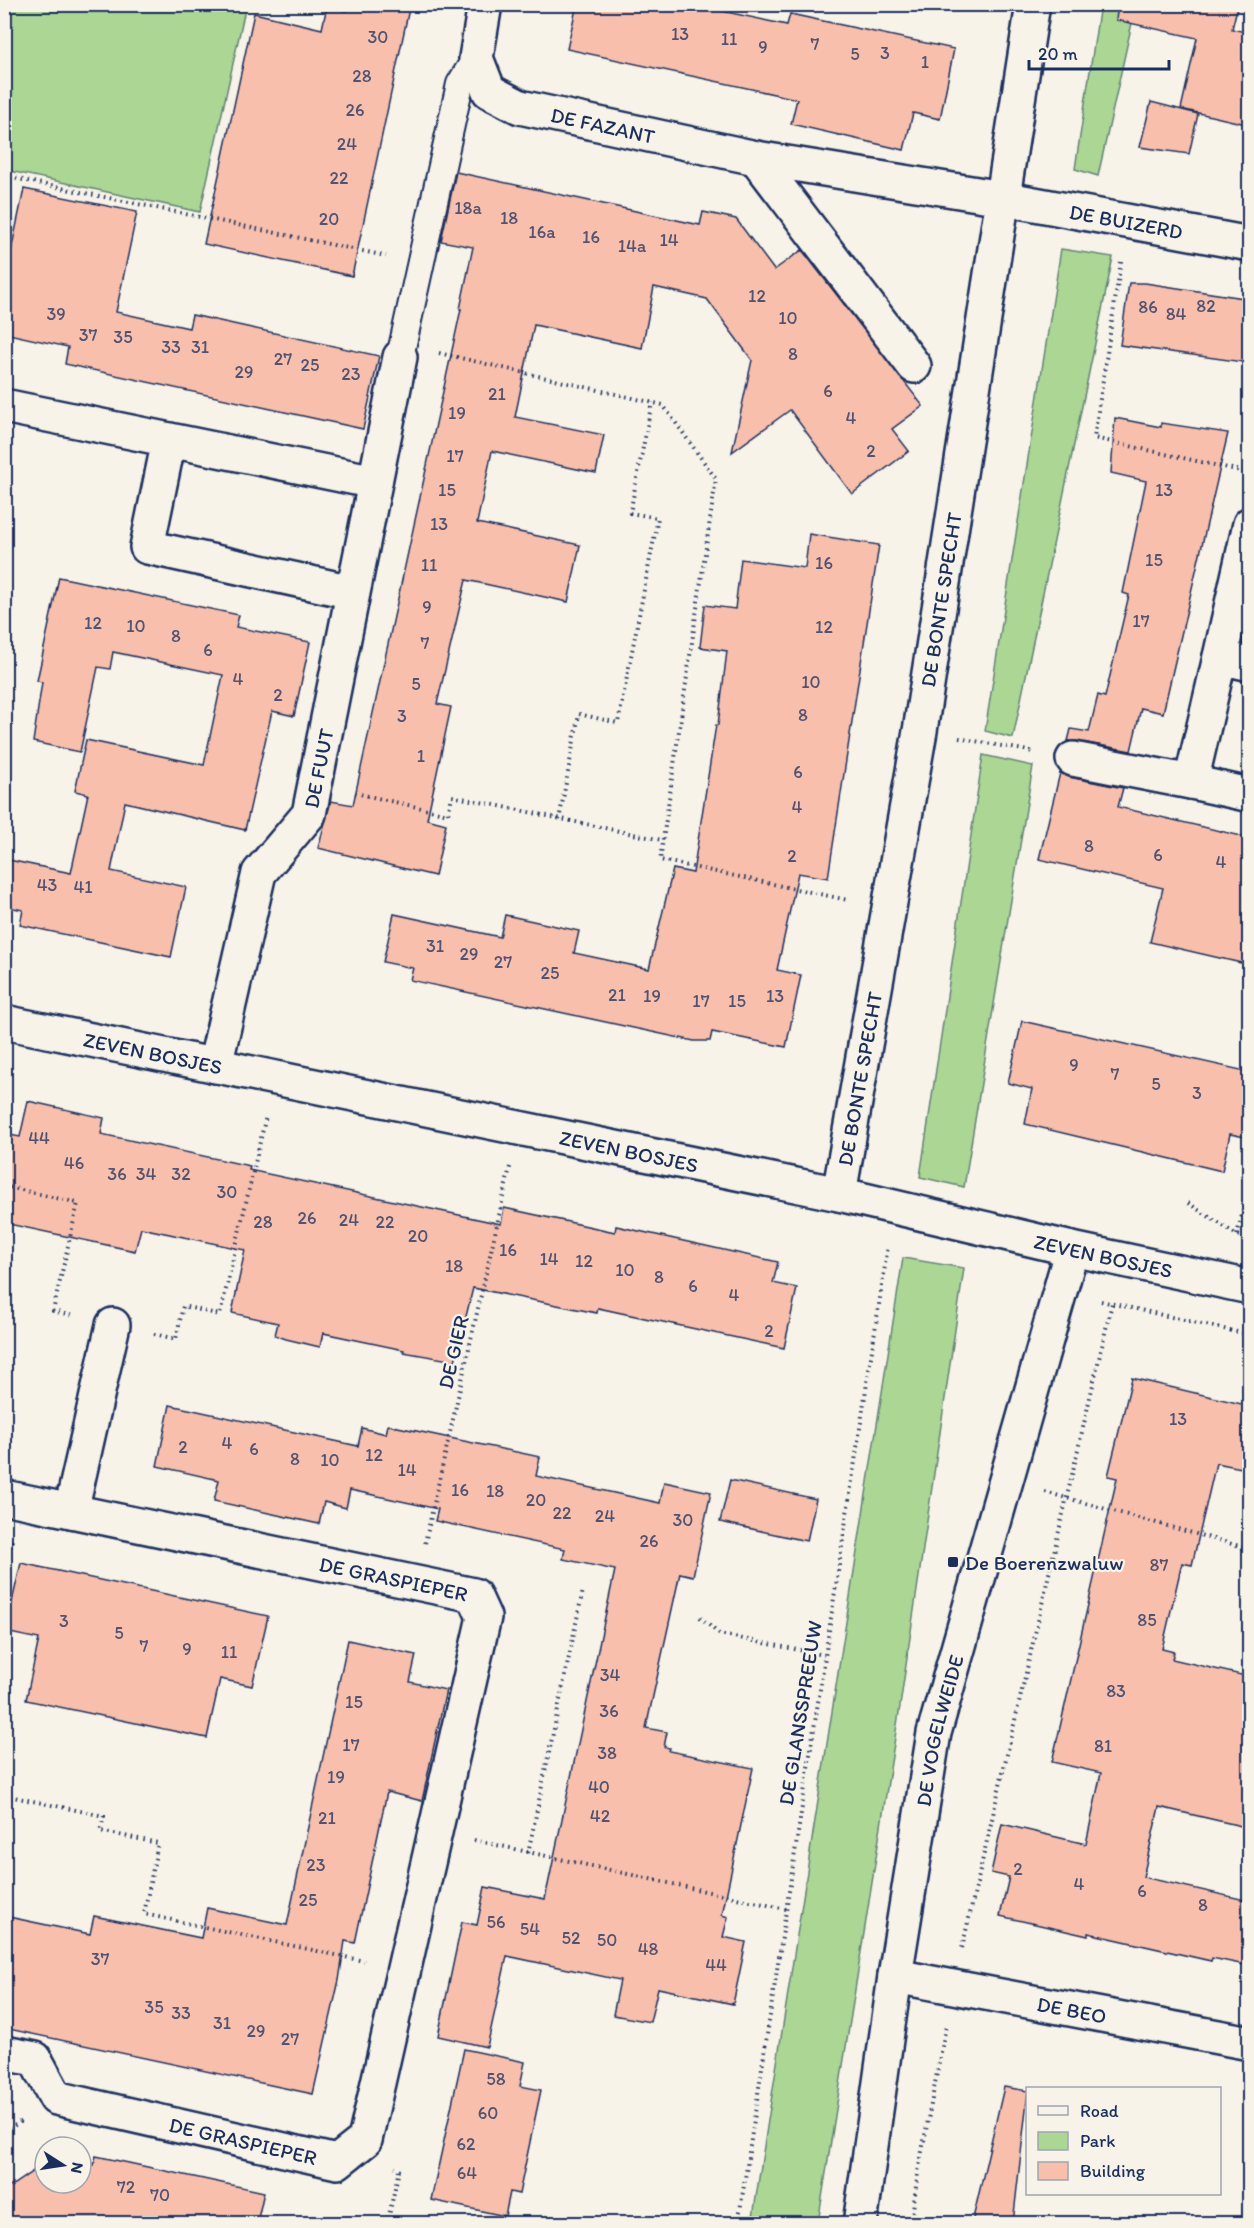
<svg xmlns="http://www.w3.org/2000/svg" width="1254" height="2228" font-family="Itim,sans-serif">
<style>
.green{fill:#acd694;stroke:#648279;stroke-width:1.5}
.building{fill:#f8c0ac;stroke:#1b2f5e;stroke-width:1.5}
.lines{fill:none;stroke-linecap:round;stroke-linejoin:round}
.service-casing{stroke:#1b2f5e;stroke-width:30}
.minor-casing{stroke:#1b2f5e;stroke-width:38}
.tertiary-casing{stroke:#1b2f5e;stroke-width:38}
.path{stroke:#1b2f5e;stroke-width:4;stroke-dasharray:1.5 4.5;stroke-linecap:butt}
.service{stroke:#f7f3e8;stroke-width:26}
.minor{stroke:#f7f3e8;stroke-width:33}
.tertiary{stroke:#f7f3e8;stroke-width:33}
.poi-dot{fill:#1b2f5e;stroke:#f7f3e8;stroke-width:2}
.labels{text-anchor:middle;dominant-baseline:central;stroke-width:4.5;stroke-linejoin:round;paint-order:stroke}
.number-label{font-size:18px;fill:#525372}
.street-label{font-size:21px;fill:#1b2f5e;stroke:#f7f3e8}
.poi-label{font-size:21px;fill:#1b2f5e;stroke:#f7f3e8;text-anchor:start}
</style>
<rect width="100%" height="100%" fill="#f7f3e8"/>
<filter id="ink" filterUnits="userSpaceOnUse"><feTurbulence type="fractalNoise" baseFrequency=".0167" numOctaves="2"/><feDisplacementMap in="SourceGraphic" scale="12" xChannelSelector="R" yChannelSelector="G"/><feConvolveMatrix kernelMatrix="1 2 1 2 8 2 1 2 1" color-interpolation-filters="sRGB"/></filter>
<g filter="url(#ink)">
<g class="green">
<path d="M5 4 246 5 200 212 5 170Z"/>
<path d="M1100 5H1136L1098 176 1075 169Z"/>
<path d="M1061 249 1113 257 1013 738 985 731Z"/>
<path d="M983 755 1033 766 964 1187 920 1177Z"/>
<path d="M903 1258 964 1268 900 1706 818 2223H752Z"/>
</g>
<g class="building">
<path d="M347 4H410L352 276 204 244 254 13 322 29 327 6 346 11Z"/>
<path d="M577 4H689L787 25 790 14 954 49 940 119 913 113 904 150 791 124 797 99 567 49Z"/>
<path d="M1118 4H1238L1232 29 1250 33V125L1181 109 1197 38 1116 20Z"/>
<path d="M1151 102 1198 114 1189 154 1140 147Z"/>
<path d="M456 172 700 225 703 212 736 219 774 270 802 250 923 406 892 429 909 451 852 494 790 410 732 452 752 360 707 299 654 287 642 348 534 325 515 417 604 435 596 473 492 451 477 523 580 545 568 602 466 580 437 704 451 707 427 819 446 824 435 876 318 848 331 801 353 805 461 309H460L473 247 441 241Z"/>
<path d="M24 189 137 212 116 312 189 328 192 315 379 356 363 429 65 364 68 347 4 333V285Z"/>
<path d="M1129 283H1145L1250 299V363L1120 345Z"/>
<path d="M1115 418 1161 427V423L1228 433 1163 713 1141 708 1131 751 1077 741H1068L1071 729 1089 732 1098 695 1105 697 1129 595 1123 593 1146 481 1111 473Z"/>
<path d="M809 534 879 545 828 878 798 873 777 970 801 975 786 1047 712 1032 710 1041H694L410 980 413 968 383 962 394 914 500 937 505 915 579 931 574 953 649 969 673 869 693 873 716 725H718L727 651 700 647 705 605 735 609 741 559 805 568Z"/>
<path d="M59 577 239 615 236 627 310 642 294 716 272 711 245 830 125 802 111 871 186 887 171 957 20 925 23 910 4 906V859L71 873 88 794 75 791 86 740 204 765 223 675 113 652 110 669 98 667 80 752 33 742 42 682 37 681Z"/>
<path d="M1060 773 1069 777 1123 788 1118 807 1250 838V965L1150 942 1163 888 1039 859Z"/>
<path d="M1022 1021 1250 1072V1138L1230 1134 1222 1171 1025 1124 1032 1089 1008 1083Z"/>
<path d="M28 1101 104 1118 101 1134 250 1166 249 1170 408 1204 501 1224 504 1208 615 1232 616 1226 778 1262 773 1283 797 1288 784 1348 598 1308 597 1313 473 1288 455 1361 403 1352 404 1350 323 1333 320 1347 286 1339 275 1335 278 1323 232 1313 245 1250 141 1228 135 1251 4 1223V1134L20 1137Z"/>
<path d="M1132 1378 1250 1406V1436L1241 1468 1216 1463 1192 1565 1182 1563 1162 1649 1174 1652 1172 1659 1250 1677V1828L1159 1807 1143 1877 1250 1901V1966L1212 1958 1211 1961 1088 1933V1936L1000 1916 1009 1877 991 1873 1002 1824 1086 1844 1101 1773 1052 1762 1117 1478 1108 1476Z"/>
<path d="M170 1405 358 1446 362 1428 386 1434 388 1425 540 1457 536 1476 660 1503 664 1482 711 1492 693 1576 680 1573 646 1728 667 1732 664 1747 670 1748 669 1751 753 1768 722 1915 728 1917 723 1937 746 1942 733 2004 658 1988 650 2022 613 2015 620 1980 507 1956 487 2047 438 2036 462 1922 477 1925 485 1887 545 1899 615 1570 563 1559 565 1549 435 1521 438 1509 350 1490 346 1508 324 1502 319 1524 214 1501 219 1480 157 1466Z"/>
<path d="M730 1480 816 1499 807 1541 720 1522Z"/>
<path d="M21 1563 268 1616 252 1686 220 1679 207 1738 26 1700 39 1639 5 1632Z"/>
<path d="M348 1640 416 1655 410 1682 446 1690 422 1801 387 1792 355 1943 345 1941 339 1980 313 2094 4 2028V1916L90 1934 94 1916 201 1938 207 1908 287 1925Z"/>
<path d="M464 2049 525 2062 520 2086 541 2090 519 2194 510 2192 505 2216 431 2200Z"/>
<path d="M1004 2087 1028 2091 1013 2223H972Z"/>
<path d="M96 2156 264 2192 257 2223H4V2191L45 2163V2183H81V2162L94 2165Z"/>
</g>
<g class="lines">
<g class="service-casing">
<path id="service" d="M400 357 460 84 476 58"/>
</g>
<g class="minor-casing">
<g id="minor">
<path id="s1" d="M485 4 476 58 489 91 520 107 756 158 1002 198 1250 244"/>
<path d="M756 158 914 366"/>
<path d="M4 406 375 482"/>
<path d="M169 440 147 547 352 592"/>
<path d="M1220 657 1250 524"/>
<path d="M1250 664 1220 657 1191 782 1250 795"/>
<path d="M1073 759 1191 782"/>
<path id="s2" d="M215 1066 259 873 309 814 400 357"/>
<path id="s3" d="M839 1194 920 731 1033 4"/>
<path id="s4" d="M4 1497 474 1595 484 1617 365 2140 337 2162 56 2098 35 2059 4 2053"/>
<path d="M71 1511 113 1325"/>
<path id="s5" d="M895 1976 1250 2043"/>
<path id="s6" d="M860 2224 895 1976 934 1733 1072 1249"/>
</g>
</g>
<g class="tertiary-casing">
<g id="tertiary">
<path id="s7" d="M4 1022 839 1194 1072 1249 1250 1287"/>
</g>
</g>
<g class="path">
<path d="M4 176 386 256"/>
<path d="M1121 262 1094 438 1250 473"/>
<path d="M439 353 663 405 716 479 660 860 848 900"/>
<path d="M959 738 1034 752"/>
<path d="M355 793 448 814 452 796 662 840"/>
<path d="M559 820 579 714 618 723 658 518 630 513 652 402"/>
<path d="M4 1081 8 1064"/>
<path d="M4 1186 78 1203 53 1311 73 1316"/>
<path d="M1188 1203 1237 1235 1250 1237"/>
<path d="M1237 1235 1250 1183"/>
<path d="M1101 1301 1250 1335"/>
<path d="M154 1334 176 1339 183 1306 220 1315 266 1116"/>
<path d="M1045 1492 1250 1549"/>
<path d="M425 1543 510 1167"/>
<path d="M4 1577 12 1540"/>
<path d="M700 1617 719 1634 824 1655"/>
<path d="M4 1795 104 1816 100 1831 158 1843 144 1914 364 1961"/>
<path d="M474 1840 786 1909"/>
<path d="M528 1853 583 1590"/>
<path d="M962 1948 1112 1303"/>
<path d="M4 2132 23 2120"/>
<path d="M387 2224 399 2170 395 2167"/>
<path d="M738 2224 888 1246"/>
<path d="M911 2224 918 2172 946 2026"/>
</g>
<use href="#service" class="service"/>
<use href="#minor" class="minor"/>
<use href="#tertiary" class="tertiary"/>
</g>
</g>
<rect class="poi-dot" x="947" y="1556" width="12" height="12" rx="3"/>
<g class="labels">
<g class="number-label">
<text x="680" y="34">13</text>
<text x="378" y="37">30</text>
<text x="729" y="39">11</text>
<text x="815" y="44">7</text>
<text x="763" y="47">9</text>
<text x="885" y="53">3</text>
<text x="855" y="54">5</text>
<text x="925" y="62">1</text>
<text x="362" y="76">28</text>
<text x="355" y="110">26</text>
<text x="347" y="144">24</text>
<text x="339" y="178">22</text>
<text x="468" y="208">18a</text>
<text x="509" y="218">18</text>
<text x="329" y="219">20</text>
<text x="542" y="232">16a</text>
<text x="591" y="237">16</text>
<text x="669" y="240">14</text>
<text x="632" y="246">14a</text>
<text x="757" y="296">12</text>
<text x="1206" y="306">82</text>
<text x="1148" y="307">86</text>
<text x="56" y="314">39</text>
<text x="1176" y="314">84</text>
<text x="788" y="318">10</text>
<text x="88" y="335">37</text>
<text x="123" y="337">35</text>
<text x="171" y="347">33</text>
<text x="200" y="347">31</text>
<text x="793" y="354">8</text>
<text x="283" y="359">27</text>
<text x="310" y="365">25</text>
<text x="244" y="372">29</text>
<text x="351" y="374">23</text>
<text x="828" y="391">6</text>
<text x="497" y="394">21</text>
<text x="457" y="413">19</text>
<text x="851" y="418">4</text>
<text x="871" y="451">2</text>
<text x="455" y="456">17</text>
<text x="447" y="490">15</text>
<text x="1164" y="490">13</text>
<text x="439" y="524">13</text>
<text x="1154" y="560">15</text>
<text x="824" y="563">16</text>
<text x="429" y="565">11</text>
<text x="427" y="607">9</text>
<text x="1141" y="621">17</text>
<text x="93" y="623">12</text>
<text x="136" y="626">10</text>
<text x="824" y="627">12</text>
<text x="176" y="636">8</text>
<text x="425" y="643">7</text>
<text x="208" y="650">6</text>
<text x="238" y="679">4</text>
<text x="811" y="682">10</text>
<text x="416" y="684">5</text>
<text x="278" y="695">2</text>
<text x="803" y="715">8</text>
<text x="402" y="716">3</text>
<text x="421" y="756">1</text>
<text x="798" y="772">6</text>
<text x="797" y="807">4</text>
<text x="1089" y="846">8</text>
<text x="1158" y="855">6</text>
<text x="792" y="856">2</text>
<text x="1221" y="862">4</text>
<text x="47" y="885">43</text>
<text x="83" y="887">41</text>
<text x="435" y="946">31</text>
<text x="469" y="954">29</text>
<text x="503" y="962">27</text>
<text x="550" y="973">25</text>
<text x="617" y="995">21</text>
<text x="652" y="996">19</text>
<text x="775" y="996">13</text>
<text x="701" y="1001">17</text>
<text x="737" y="1001">15</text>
<text x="1074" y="1065">9</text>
<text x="1115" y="1074">7</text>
<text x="1156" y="1084">5</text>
<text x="1197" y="1093">3</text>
<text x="39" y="1138">44</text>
<text x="74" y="1163">46</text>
<text x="117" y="1174">36</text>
<text x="146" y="1174">34</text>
<text x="181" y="1174">32</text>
<text x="227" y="1192">30</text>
<text x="307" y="1218">26</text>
<text x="349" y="1220">24</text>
<text x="263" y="1222">28</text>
<text x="385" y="1222">22</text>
<text x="418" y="1236">20</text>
<text x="508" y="1250">16</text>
<text x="549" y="1259">14</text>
<text x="584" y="1261">12</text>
<text x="454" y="1266">18</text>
<text x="625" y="1270">10</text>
<text x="659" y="1277">8</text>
<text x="693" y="1286">6</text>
<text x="734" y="1295">4</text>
<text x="769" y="1331">2</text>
<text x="1178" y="1419">13</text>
<text x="227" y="1443">4</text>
<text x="183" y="1447">2</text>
<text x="254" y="1449">6</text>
<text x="374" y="1455">12</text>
<text x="295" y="1459">8</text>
<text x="330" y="1460">10</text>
<text x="407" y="1470">14</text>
<text x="460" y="1490">16</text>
<text x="495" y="1491">18</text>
<text x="536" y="1500">20</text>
<text x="562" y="1513">22</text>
<text x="605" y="1516">24</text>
<text x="683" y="1520">30</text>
<text x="649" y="1541">26</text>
<text x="1159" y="1565">87</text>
<text x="1147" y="1620">85</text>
<text x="64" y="1621">3</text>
<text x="119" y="1633">5</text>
<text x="144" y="1646">7</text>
<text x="187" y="1649">9</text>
<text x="229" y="1652">11</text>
<text x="610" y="1675">34</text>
<text x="1116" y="1691">83</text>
<text x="354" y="1702">15</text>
<text x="609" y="1711">36</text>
<text x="351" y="1745">17</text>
<text x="1103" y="1746">81</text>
<text x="607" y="1753">38</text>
<text x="336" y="1777">19</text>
<text x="599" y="1787">40</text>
<text x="600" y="1816">42</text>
<text x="327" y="1818">21</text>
<text x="316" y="1865">23</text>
<text x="1018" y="1869">2</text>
<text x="1079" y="1884">4</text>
<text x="1142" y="1891">6</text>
<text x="308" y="1900">25</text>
<text x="1203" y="1905">8</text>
<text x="496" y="1922">56</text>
<text x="530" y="1929">54</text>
<text x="571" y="1938">52</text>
<text x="607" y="1940">50</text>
<text x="648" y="1949">48</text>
<text x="100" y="1959">37</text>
<text x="716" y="1965">44</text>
<text x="154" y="2007">35</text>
<text x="181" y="2013">33</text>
<text x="222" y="2023">31</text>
<text x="256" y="2031">29</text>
<text x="290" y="2039">27</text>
<text x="496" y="2079">58</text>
<text x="488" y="2113">60</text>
<text x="466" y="2144">62</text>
<text x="467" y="2173">64</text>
<text x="126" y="2187">72</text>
<text x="160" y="2195">70</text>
</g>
<g class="street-label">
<text stroke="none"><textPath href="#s1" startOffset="210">DE FAZANT</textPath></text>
<text stroke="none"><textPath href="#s1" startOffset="742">DE BUIZERD</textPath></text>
<text stroke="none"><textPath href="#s3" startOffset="603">DE BONTE SPECHT</textPath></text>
<text stroke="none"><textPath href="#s2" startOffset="322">DE FUUT</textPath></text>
<text stroke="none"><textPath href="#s7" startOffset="152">ZEVEN BOSJES</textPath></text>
<text stroke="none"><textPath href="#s3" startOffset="117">DE BONTE SPECHT</textPath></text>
<text stroke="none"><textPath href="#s7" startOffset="638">ZEVEN BOSJES</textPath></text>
<text stroke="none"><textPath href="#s7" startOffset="1124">ZEVEN BOSJES</textPath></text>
<text transform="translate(453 1352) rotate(-77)">DE GIER</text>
<text stroke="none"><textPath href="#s4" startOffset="398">DE GRASPIEPER</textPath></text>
<text transform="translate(800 1713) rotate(-81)">DE GLANSSPREEUW</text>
<text stroke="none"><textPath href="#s6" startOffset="500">DE VOGELWEIDE</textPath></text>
<text stroke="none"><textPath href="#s5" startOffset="180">DE BEO</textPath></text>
<text transform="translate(243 2141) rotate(13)">DE GRASPIEPER</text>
</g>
<g class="poi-label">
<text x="965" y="1562">De Boerenzwaluw</text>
</g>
</g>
<rect width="1254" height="2228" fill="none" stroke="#f7f3e8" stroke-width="24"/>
<rect x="12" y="12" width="1230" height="2204" fill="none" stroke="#1b2f5e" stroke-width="2" filter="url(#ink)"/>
<rect x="1026" y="2087" width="195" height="108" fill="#f7f3e8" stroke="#9fa5b1" stroke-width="1.5"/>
<rect x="1038" y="2106" width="30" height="9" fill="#f7f3e8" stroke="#9fa5b1" stroke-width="1.5"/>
<text x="1080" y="2117" font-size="18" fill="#1b2f5e">Road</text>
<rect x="1038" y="2132" width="30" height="18" fill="#acd694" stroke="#9fa5b1" stroke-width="1.5"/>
<text x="1080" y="2147" font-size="18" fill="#1b2f5e">Park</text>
<rect x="1038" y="2162" width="30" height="18" fill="#f8c0ac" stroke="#9fa5b1" stroke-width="1.5"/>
<text x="1080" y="2177" font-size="18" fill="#1b2f5e">Building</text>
<g transform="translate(63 2165) rotate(102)"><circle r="28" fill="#f7f3e8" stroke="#9fa5b1" stroke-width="1.5"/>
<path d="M0-4.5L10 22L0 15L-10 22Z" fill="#1b2f5e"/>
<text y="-9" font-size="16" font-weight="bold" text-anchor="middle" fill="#1b2f5e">N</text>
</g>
<path d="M1029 60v9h140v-9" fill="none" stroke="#1b2f5e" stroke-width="3"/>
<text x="1038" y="60" font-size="18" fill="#1b2f5e" stroke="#f7f3e8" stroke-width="4.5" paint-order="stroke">20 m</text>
</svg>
